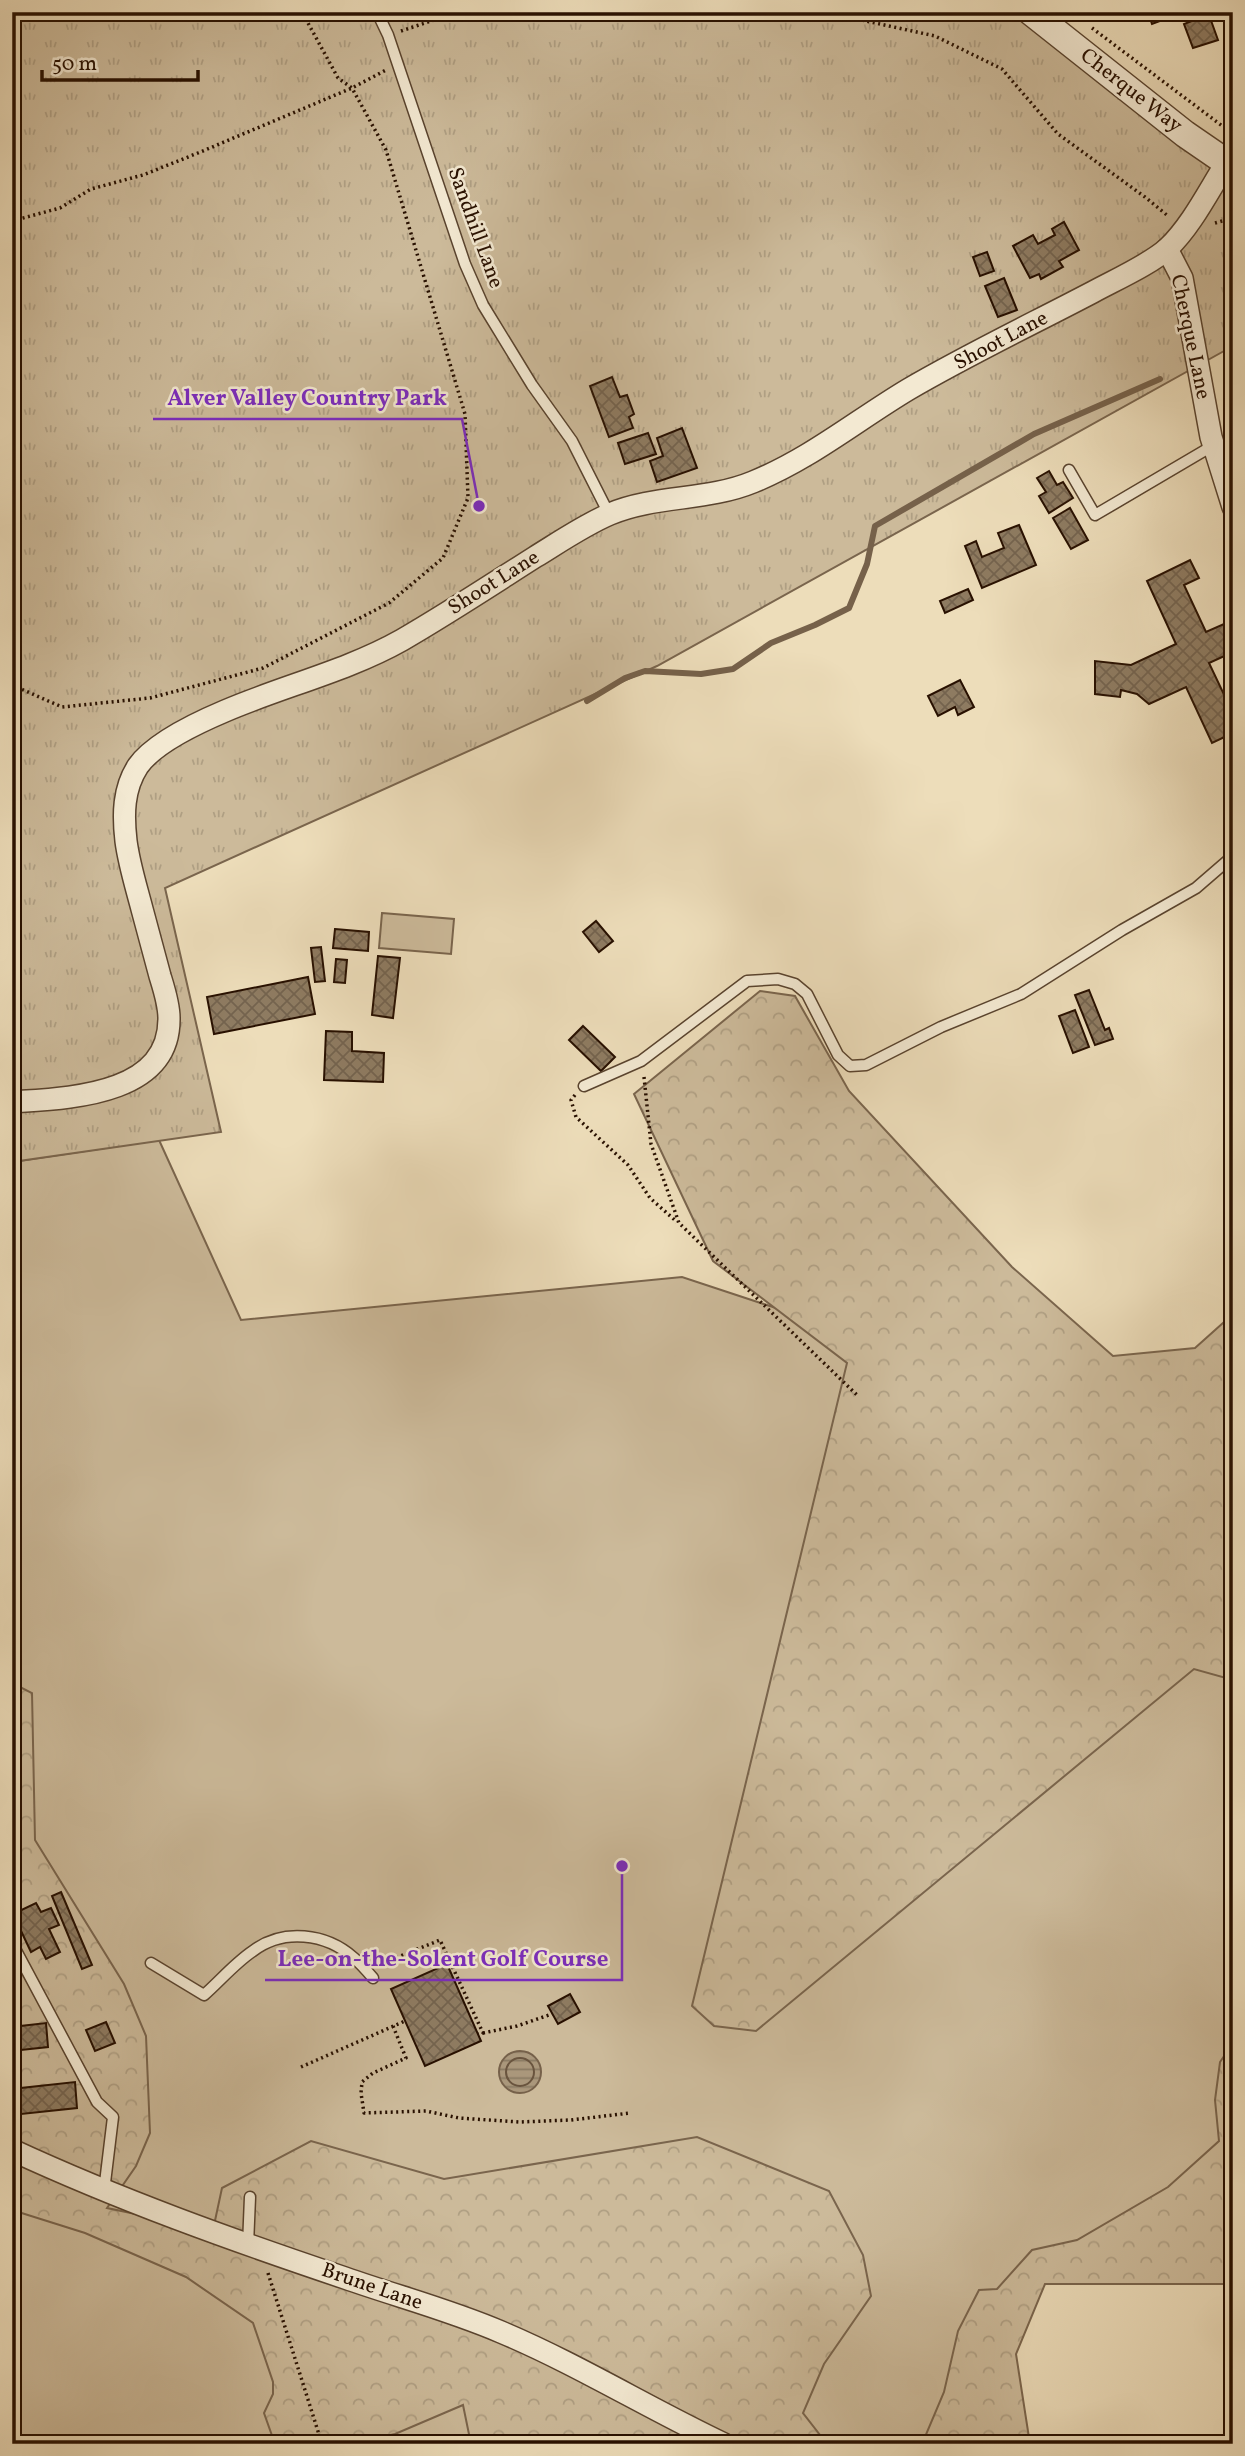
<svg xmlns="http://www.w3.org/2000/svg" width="1245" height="2456" font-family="Vollkorn,serif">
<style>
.grass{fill:#ccba9a;stroke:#7a654d;stroke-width:2}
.forest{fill:url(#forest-crowns);stroke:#7a654d;stroke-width:2}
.park{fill:url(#park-tufts);stroke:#7a654d;stroke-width:2}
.water{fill:url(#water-rules);stroke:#76614a;stroke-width:2}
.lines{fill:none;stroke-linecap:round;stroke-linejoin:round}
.shore{stroke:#69543e;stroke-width:2}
.stream{stroke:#76614a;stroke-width:6}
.building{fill:url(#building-cross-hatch);stroke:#281000;stroke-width:2}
.service-casing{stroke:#59432e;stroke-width:13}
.minor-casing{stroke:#59432e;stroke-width:24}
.tertiary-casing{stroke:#59432e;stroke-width:29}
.path{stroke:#281000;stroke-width:3.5;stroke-dasharray:2 3.5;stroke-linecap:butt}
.service{stroke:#f3e9d2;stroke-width:10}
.minor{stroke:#f3e9d2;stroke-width:21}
.tertiary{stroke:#f3e9d2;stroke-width:26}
.labels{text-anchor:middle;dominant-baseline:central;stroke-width:5;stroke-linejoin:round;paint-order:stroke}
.street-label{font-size:21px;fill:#281000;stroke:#f3e9d2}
.leader{fill:none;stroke:#7b2cbf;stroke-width:2.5}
.callout-dot{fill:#7b2cbf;stroke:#f3e9d2;stroke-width:2.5}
.callout-label{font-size:23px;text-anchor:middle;font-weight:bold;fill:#7b2cbf;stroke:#f3e9d2;stroke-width:5;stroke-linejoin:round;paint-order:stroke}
</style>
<defs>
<pattern id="forest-crowns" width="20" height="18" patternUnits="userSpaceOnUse" patternTransform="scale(1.75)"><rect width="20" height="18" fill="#ccba9a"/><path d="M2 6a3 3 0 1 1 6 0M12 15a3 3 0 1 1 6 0" fill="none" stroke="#af9f83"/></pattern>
<pattern id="park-tufts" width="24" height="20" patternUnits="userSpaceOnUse" patternTransform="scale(1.75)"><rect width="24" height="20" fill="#ccba9a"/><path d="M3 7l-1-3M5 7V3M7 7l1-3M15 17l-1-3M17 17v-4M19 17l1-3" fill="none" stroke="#af9f83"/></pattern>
<pattern id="water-rules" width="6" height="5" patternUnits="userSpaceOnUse" patternTransform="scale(1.75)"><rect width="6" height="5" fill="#aa977b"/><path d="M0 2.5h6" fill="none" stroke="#8a7a62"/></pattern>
<pattern id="building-cross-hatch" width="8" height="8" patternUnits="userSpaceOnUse" patternTransform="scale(1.75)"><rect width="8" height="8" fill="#8e7b61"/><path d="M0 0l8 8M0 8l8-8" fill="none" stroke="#74634e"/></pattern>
</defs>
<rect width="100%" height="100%" fill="#edddba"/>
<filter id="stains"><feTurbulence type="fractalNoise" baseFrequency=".00286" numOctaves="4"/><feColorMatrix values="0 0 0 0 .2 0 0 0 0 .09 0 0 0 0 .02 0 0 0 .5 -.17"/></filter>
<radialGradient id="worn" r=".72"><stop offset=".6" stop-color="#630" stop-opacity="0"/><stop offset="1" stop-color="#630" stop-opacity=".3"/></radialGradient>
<g class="grass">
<path d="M382 913 454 919 451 954 379 948Z"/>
<path d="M159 1140 241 1320 682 1277 1233 1459V2274L1040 2273 1008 2353 991 2444H12V1162Z"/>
</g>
<g class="forest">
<path d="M760 991 795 996 849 1091 1012 1267 1113 1356 1195 1348 1233 1314V1680L1194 1669 756 2031 714 2026 692 2006 847 1363 713 1261 634 1094Z"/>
<path d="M12 1683 32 1693 35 1840 124 1984 146 2036 150 2133 136 2166 107 2208 213 2230 222 2188 311 2141 444 2179 697 2137 829 2191 863 2255 871 2296 824 2364 803 2413 827 2444H471L463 2405 395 2434 350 2444H275L264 2413 273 2394V2382L253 2323 186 2277 85 2233 12 2210Z"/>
<path d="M1233 2043V2284H1045L1016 2354 1030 2444H922L944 2392 958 2331 979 2290 997 2289 1032 2250 1077 2240 1168 2187 1219 2141 1215 2100 1220 2062Z"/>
</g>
<path class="park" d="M12 12H1022L1233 164V346L657 666 165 888 221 1132 12 1162Z"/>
<circle class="water" cx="520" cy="2072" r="21"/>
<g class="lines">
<circle class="shore" cx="520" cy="2072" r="14"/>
<path class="stream" d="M587 701 625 678 645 671 701 674 733 669 771 643 815 625 849 608 867 564 875 526 1034 434 1160 379"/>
</g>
<g class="building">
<path d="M1148 12H1165L1168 18 1152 24Z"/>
<path d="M1201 12H1207L1209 15 1218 40 1193 48 1184 24 1192 21 1190 16Z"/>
<path d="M1064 222 1079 250 1059 261 1063 267 1041 279 1039 274 1030 278 1013 246 1033 235 1038 244 1055 235 1052 229Z"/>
<path d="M987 252 994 271 980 276 973 257Z"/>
<path d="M1004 278 1017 310 998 317 985 286Z"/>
<path d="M612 377 620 397 627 395 634 414 629 417 633 428 609 437 590 386Z"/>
<path d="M682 428 697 468 657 482 650 461 663 456 657 438Z"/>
<path d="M648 433 656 454 625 464 618 443Z"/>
<path d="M1049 471 1057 485 1063 482 1073 498 1049 513 1039 496 1046 492 1037 478Z"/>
<path d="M1070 508 1088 540 1071 549 1053 518Z"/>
<path d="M1019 525 1036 565 982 588 965 546 976 541 982 557 1004 548 998 533Z"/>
<path d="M1190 560 1199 578 1184 585 1206 632 1233 620V652L1209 663 1227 701 1233 698V733L1212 743 1186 687 1149 704 1137 694 1121 690 1120 697 1095 694V661L1131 665 1176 644 1147 581Z"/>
<path d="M968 589 973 600 945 613 940 601Z"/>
<path d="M960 680 974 707 958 715 955 707 938 716 928 696Z"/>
<path d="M596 921 613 941 599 952 583 932Z"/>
<path d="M335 929 369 932 368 951 333 948Z"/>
<path d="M321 947 325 981 315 982 311 948Z"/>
<path d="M378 956 400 958 393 1018 372 1015Z"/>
<path d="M336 959 347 960 345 983 334 982Z"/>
<path d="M308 977 315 1014 214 1034 207 997Z"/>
<path d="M1089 990 1105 1030 1109 1028 1113 1039 1095 1045 1075 995Z"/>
<path d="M1075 1010 1089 1047 1073 1053 1059 1016Z"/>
<path d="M583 1026 615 1057 601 1071 569 1040Z"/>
<path d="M326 1031 352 1032V1051L384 1053 383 1082 324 1080Z"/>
<path d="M61 1892 92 1965 82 1969 52 1896Z"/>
<path d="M36 1903 41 1912 51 1908 59 1925 49 1929 60 1952 46 1959 40 1947 31 1952 13 1914Z"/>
<path d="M447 1964 481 2041 425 2066 391 1989Z"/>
<path d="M570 1994 580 2012 558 2024 548 2006Z"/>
<path d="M106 2022 115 2043 95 2051 86 2030Z"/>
<path d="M46 2023 48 2047 12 2051V2027Z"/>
<path d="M75 2082 77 2108 12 2115V2089Z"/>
</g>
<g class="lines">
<g class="service-casing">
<g id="service">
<path d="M377 12 388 35 465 264 483 305 532 385 572 441 609 514"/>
<path d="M1069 470 1095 515 1214 445"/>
<path d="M584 1086 641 1061 747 981 778 979 795 984 807 994 838 1055 850 1066 866 1065 941 1027 1021 994 1122 930 1196 888 1233 856"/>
<path d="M12 1943 97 2102 113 2117 104 2191"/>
<path d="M151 1963 204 1995C220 1981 235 1963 253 1951 283 1928 326 1933 354 1958 361 1964 367 1971 373 1978"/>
<path d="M248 2245 250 2197"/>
</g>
</g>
<g class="minor-casing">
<g id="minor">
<path d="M1167 249 1182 278 1211 437 1233 507"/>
<path d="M12 1102C68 1098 170 1096 169 1018 169 1004 164 989 160 976 154 953 148 931 142 909 136 886 129 864 126 841 123 815 123 789 138 766 155 742 199 722 225 711 283 686 347 671 402 640 447 614 491 585 535 557 558 543 584 525 610 514 655 495 707 501 753 482 810 459 857 420 909 389 969 354 1032 324 1093 292 1115 280 1151 264 1168 248 1192 225 1209 190 1227 162"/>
<path d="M12 2150C120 2200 232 2240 345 2278 396 2296 450 2310 501 2332 577 2364 648 2408 724 2444"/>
</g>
</g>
<g class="tertiary-casing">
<path id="tertiary" d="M1031 12 1185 134 1233 167"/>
</g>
<g class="path">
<path d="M848 12 857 19 935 36 1002 69 1058 134 1145 197 1168 216"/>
<path d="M1092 28 1233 134"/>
<path d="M401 31 443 17 501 12"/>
<path d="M12 221 60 208 91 189 143 175 198 153 352 88 386 70"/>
<path d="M1215 223 1233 218"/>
<path d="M12 685 62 707 150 698 263 668 389 603 443 558 468 498 465 414 386 150 352 88 338 78 302 12"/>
<path d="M644 1077 651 1144 679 1223 857 1395"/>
<path d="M575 1095 571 1100 576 1117 628 1165 650 1198 677 1222"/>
<path d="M381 1964 440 1940 483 2033 478 2034"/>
<path d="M393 2026 406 2058 373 2073 362 2082 361 2093 364 2113 426 2111 459 2118 519 2122 571 2120 630 2113"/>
<path d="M483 2033 517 2026 552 2014"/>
<path d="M301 2067 405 2021"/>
<path d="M268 2273 322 2444"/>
</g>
<use href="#service" class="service"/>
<use href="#minor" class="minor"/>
<use href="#tertiary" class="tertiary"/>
</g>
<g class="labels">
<g class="street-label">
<text transform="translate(1131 91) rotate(38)">Cherque Way</text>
<text transform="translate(475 228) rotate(70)">Sandhill Lane</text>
<text transform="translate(1190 337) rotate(78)">Cherque Lane</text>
<text transform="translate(1001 341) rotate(-28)">Shoot Lane</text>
<text transform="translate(494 583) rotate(-32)">Shoot Lane</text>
<text transform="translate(372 2287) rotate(19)">Brune Lane</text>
</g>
</g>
<path class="leader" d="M479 506L462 419H153M622 1866L622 1980H265"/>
<g class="callout-dot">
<circle cx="479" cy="506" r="7"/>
<circle cx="622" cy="1866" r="7"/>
</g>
<g class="callout-label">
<text x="307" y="405">Alver Valley Country Park</text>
<text x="443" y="1966">Lee-on-the-Solent Golf Course</text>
</g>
<rect width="1245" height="2456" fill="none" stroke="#edddba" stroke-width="42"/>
<rect x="14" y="14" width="1217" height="2428" fill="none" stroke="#281000" stroke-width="3.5"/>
<rect x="21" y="21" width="1203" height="2414" fill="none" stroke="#281000" stroke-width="2"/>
<path d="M42 70v10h156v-10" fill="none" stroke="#281000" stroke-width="3.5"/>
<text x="52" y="70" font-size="21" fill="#281000" stroke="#f3e9d2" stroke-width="5" paint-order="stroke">50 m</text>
<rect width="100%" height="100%" filter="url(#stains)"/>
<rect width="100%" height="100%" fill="url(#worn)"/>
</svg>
